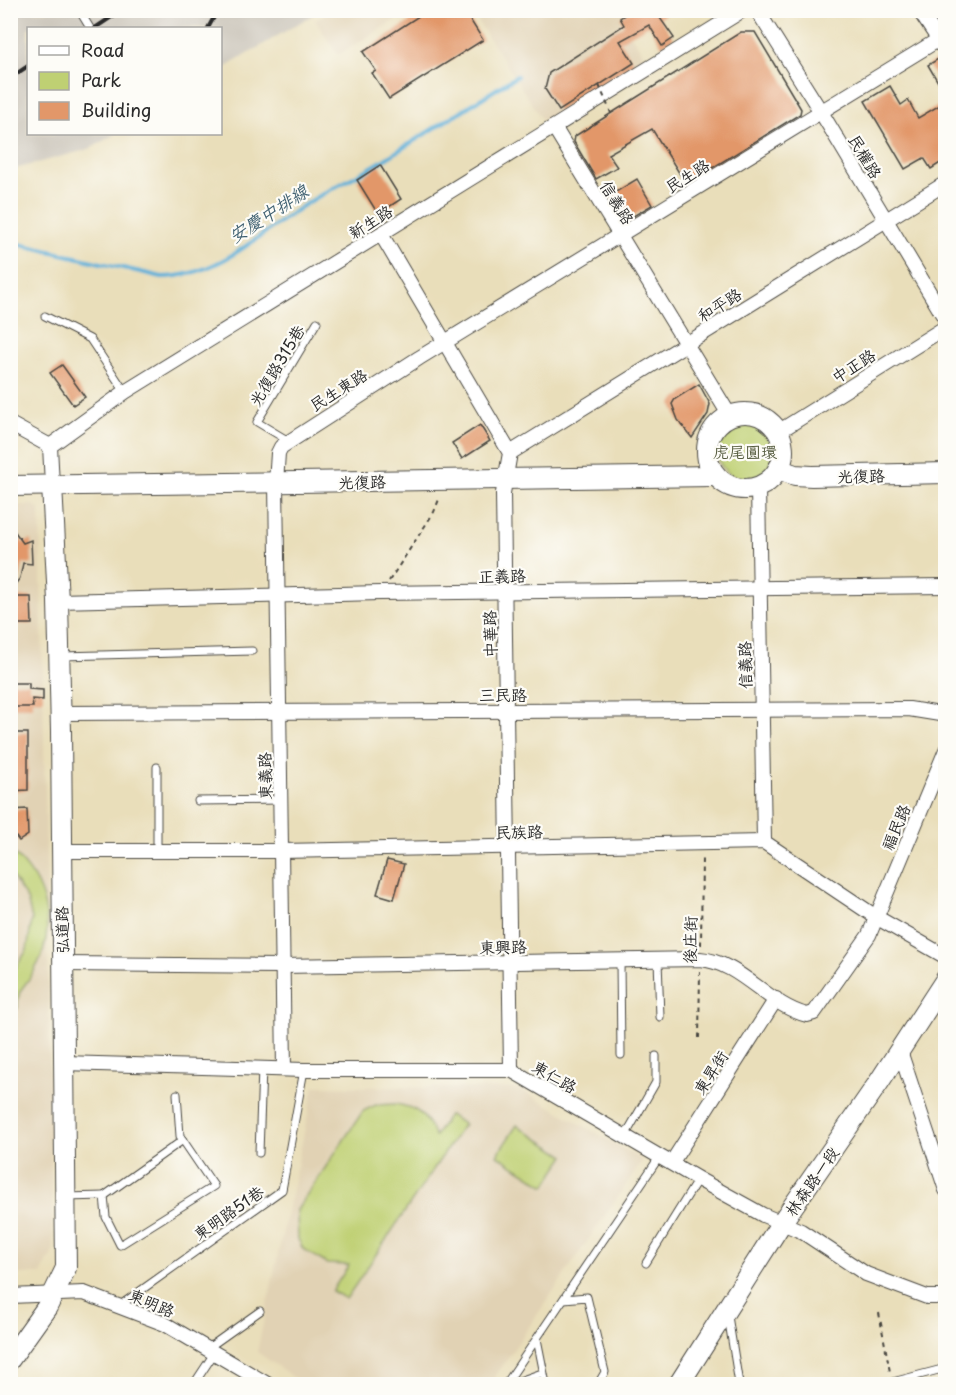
<svg xmlns="http://www.w3.org/2000/svg" width="956" height="1395" font-family="'Playpen Sans','LXGW WenKai TC',sans-serif">
<style>
.built{fill:#e1d2b4}
.industrial{fill:#c9c3b8}
.green{fill:#bfd073;stroke:#757e4f;stroke-width:1.5}
.lines{fill:none;stroke-linecap:round;stroke-linejoin:round}
.stream{stroke:#5eb0d9;stroke-width:4}
.building{fill:#e29769}
.lane-casing{stroke:#484640;stroke-width:9}
.street-casing{stroke:#484640;stroke-width:16}
.secondary-casing{stroke:#484640;stroke-width:22}
.path{stroke:#484640;stroke-width:2;stroke-dasharray:4.5 4.5;stroke-linecap:butt}
.lane{stroke:#fff;stroke-width:7}
.street{stroke:#fff;stroke-width:14}
.secondary{stroke:#fff;stroke-width:20}
.rail{stroke:#2b2b2b;stroke-width:4}
.path-bridge{stroke:#484640;stroke-width:2;stroke-dasharray:4.5 4.5;stroke-linecap:butt}
.labels{text-anchor:middle;dominant-baseline:central;stroke-width:4.5;stroke-linejoin:round;paint-order:stroke}
.street-label{font-size:16px;fill:#2b2b2b;stroke:#fdfcf7}
.park-label{font-size:16px;fill:#575d41;stroke:#fdfcf7}
.water-label{font-size:18px;font-style:italic;fill:#3f6071;stroke:#fdfcf7}
</style>
<rect width="100%" height="100%" fill="#fdfcf7"/>
<filter id="ink" filterUnits="userSpaceOnUse"><feTurbulence type="fractalNoise" baseFrequency=".0167" numOctaves="2"/><feDisplacementMap in="SourceGraphic" scale="12" xChannelSelector="R" yChannelSelector="G"/><feConvolveMatrix kernelMatrix="1 2 1 2 8 2 1 2 1" color-interpolation-filters="sRGB"/></filter>
<filter id="wash" filterUnits="userSpaceOnUse"><feTurbulence type="fractalNoise" baseFrequency=".008" numOctaves="4" result="noise"/><feDisplacementMap in="SourceGraphic" scale="24" xChannelSelector="R" yChannelSelector="G"/><feGaussianBlur stdDeviation="1.35" result="paint"/><feColorMatrix in="noise" values="0 0 0 0 0 0 0 0 0 0 0 0 0 0 0 0 0 1.4 0 .05"/><feComposite in="paint" operator="in"/></filter>
<g filter="url(#wash)">
<rect width="100%" height="100%" fill="#e9deba"/>
<g class="built">
<path d="M332 11V10L410 11 338 55 315 20Z"/>
<path d="M471 11H629L620 19 648 61 543 121Z"/>
<path d="M10 505H34L40 510 53 1252 41 1274H10Z"/>
<path d="M314 1086 520 1089 643 1160 490 1384H303L257 1352Z"/>
</g>
<path class="industrial" d="M11 11H319L221 70 220 28H28V134H115L89 149 11 170Z"/>
<g class="green">
<circle cx="745" cy="451" r="28"/>
<path d="M11 840H14L13 853C47 883 58 931 34 971 25 988 17 987 18 1008H11V975L27 950 32 919 27 899 11 875Z"/>
<path d="M396 1104C419 1108 425 1115 435 1136L449 1115 464 1124 346 1299 332 1291 349 1265 327 1264 303 1249 298 1239 297 1210 363 1111 376 1105Z"/>
<path d="M517 1125 565 1156 545 1186 497 1155Z"/>
</g>
<g class="lines">
<path class="stream" d="M10 242 162 277C219 277 260 233 306 204 330 189 357 176 382 161 427 133 472 104 517 76"/>
</g>
<g id="blocks">
<g class="building">
<path d="M428 10H449L455 20 466 13 483 40 389 99 372 73 376 71 363 52Z"/>
<path d="M632 10H672L660 18 674 38 662 46 649 25 620 41 634 63 559 111 545 89 549 73 624 25 620 18Z"/>
<path d="M741 32H755L801 109 800 114 686 184 652 129 608 154 617 167 596 179 574 142 575 136Z"/>
<path d="M940 58 945 65V94L928 65Z"/>
<path d="M890 86 901 105 908 100 918 118 945 102V160L931 169 924 158 905 169 865 101Z"/>
<path d="M380 165 401 199 378 214 357 180Z"/>
<path d="M637 179 652 205 630 218 621 216 609 196Z"/>
<path d="M62 365 85 397 73 405 50 373Z"/>
<path d="M699 384 710 404 708 414 692 438 678 420 672 404 675 399Z"/>
<path d="M480 425 490 441 462 459 452 443Z"/>
<path d="M10 525 23 543 31 540 32 564 23 563 20 578 10 591Z"/>
<path d="M10 597H31L32 624H10Z"/>
<path d="M10 683H29V689L43 690V700L32 699 33 707H10Z"/>
<path d="M10 733H28V790L10 791Z"/>
<path d="M27 809 28 835 19 841 16 837H10V810Z"/>
<path d="M387 860 404 864 394 899 377 894Z"/>
</g>
</g>
</g>
<g filter="url(#ink)">
<use href="#blocks" fill-opacity="0" stroke="#484640" stroke-width="1.5"/>
<g class="lines">
<g class="lane-casing">
<g id="lane">
<path d="M79 10 90 28"/>
<path d="M45 316 90 339 125 392"/>
<path d="M287 440 257 422 317 322"/>
<path d="M62 656 252 651"/>
<path d="M157 767V851"/>
<path d="M198 801 281 800"/>
<path d="M658 960 660 1017"/>
<path d="M620 961 621 1055"/>
<path d="M625 1136 656 1082V1056"/>
<path d="M259 1153 262 1068"/>
<path d="M104 1196 183 1140"/>
<path d="M66 1197 104 1196 106 1217 120 1245 214 1186 180 1136 177 1094"/>
<path d="M646 1263 698 1179"/>
<path d="M564 1299 587 1297 605 1372 598 1384"/>
<path d="M119 1306 282 1190 304 1070"/>
<path d="M728 1316 739 1384"/>
<path d="M537 1339 546 1384"/>
<path d="M208 1348 260 1311"/>
<path d="M194 1384 215 1352"/>
<path d="M506 1384 660 1156"/>
<path d="M511 1384 542 1373"/>
<path d="M885 1384 946 1368"/>
</g>
</g>
<g class="street-casing">
<g id="street">
<path d="M757 10 821 112 946 320"/>
<path d="M919 10 946 51"/>
<path d="M554 127 730 416"/>
<path d="M381 234 510 453 503 493 511 1070"/>
<path d="M10 424 50 446"/>
<path d="M778 432 946 327"/>
<path d="M510 453 946 183"/>
<path d="M52 485 50 446 125 392 743 10"/>
<path d="M758 487 764 842"/>
<path d="M58 601 380 593 946 586"/>
<path d="M60 713 909 709 946 715"/>
<path d="M60 851H281L764 842 876 917 946 957"/>
<path d="M62 964 283 966 700 959C741 962 767 1005 807 1015L814 1013 869 935 946 750"/>
<path d="M899 1048 946 1190"/>
<path d="M63 1063 304 1070H511L698 1179 763 1215 801 1231 866 1274 927 1297H946"/>
<path d="M284 1069 276 483 278 453 281 447 419 358 946 35"/>
<path d="M672 1162 776 999"/>
<path d="M10 1296 84 1293 165 1324 267 1384"/>
</g>
</g>
<g class="secondary-casing">
<g id="secondary">
<circle cx="745" cy="451" r="38"/>
<path d="M778 469 795 475 812 476 946 473"/>
<path d="M10 486 714 476"/>
<path d="M10 1359 47 1307 66 1268 61 732 58 601 52 485"/>
<path d="M679 1384 782 1222 879 1082 946 979"/>
</g>
</g>
<g class="path">
<path d="M389 581 434 512 440 497"/>
<path d="M701 945 702 855"/>
<path d="M699 1038 700 972"/>
<path d="M879 1313 890 1372"/>
</g>
<use href="#lane" class="lane"/>
<use href="#street" class="street"/>
<use href="#secondary" class="secondary"/>
<g class="rail">
<path d="M95 28 122 10"/>
<path d="M208 28 218 10"/>
<path d="M10 78 28 66"/>
</g>
<path class="path-bridge" d="M599 85 611 113"/>
</g>
</g>
<g class="labels">
<g class="street-label">
<text transform="translate(866 156) rotate(59)">民權路</text>
<text transform="translate(687 175) rotate(-32)">民生路</text>
<text transform="translate(618 202) rotate(58)">信義路</text>
<text transform="translate(370 221) rotate(-32)">新生路</text>
<text transform="translate(719 304) rotate(-32)">和平路</text>
<text transform="translate(276 365) rotate(-59)">光復路315巷</text>
<text transform="translate(853 365) rotate(-32)">中正路</text>
<text transform="translate(338 389) rotate(-32)">民生東路</text>
<text transform="translate(861 475) rotate(-1)">光復路</text>
<text transform="translate(362 481) rotate(-1)">光復路</text>
<text transform="translate(502 575) rotate(-1)">正義路</text>
<text transform="translate(489 634) rotate(-91)">中華路</text>
<text transform="translate(744 665) rotate(-91)">信義路</text>
<text x="503" y="694">三民路</text>
<text transform="translate(264 776) rotate(-91)">東義路</text>
<text transform="translate(895 827) rotate(-67)">福民路</text>
<text transform="translate(519 831) rotate(-1)">民族路</text>
<text transform="translate(61 930) rotate(-91)">弘道路</text>
<text transform="translate(689 940) rotate(-89)">後庄街</text>
<text transform="translate(503 946) rotate(-1)">東興路</text>
<text transform="translate(710 1072) rotate(-57)">東昇街</text>
<text transform="translate(555 1076) rotate(30)">東仁路</text>
<text transform="translate(811 1181) rotate(-55)">林森路一段</text>
<text transform="translate(228 1212) rotate(-35)">東明路51巷</text>
<text transform="translate(152 1302) rotate(23)">東明路</text>
</g>
<g class="park-label">
<text x="745" y="451">虎尾圓環</text>
</g>
<g class="water-label">
<text transform="translate(268 213) rotate(-33)">安慶中排線</text>
</g>
</g>
<rect width="956" height="1395" fill="none" stroke="#fdfcf7" stroke-width="36"/>
<rect x="27" y="27" width="195" height="108" fill="#fdfcf7" stroke="#a9a8a5" stroke-width="1.5"/>
<rect x="39" y="46" width="30" height="9" fill="#ffffff" stroke="#a9a8a5" stroke-width="1.5"/>
<text x="81" y="57" font-size="18" fill="#2b2b2b">Road</text>
<rect x="39" y="72" width="30" height="18" fill="#bfd073" stroke="#a9a8a5" stroke-width="1.5"/>
<text x="81" y="87" font-size="18" fill="#2b2b2b">Park</text>
<rect x="39" y="102" width="30" height="18" fill="#e29769" stroke="#a9a8a5" stroke-width="1.5"/>
<text x="81" y="117" font-size="18" fill="#2b2b2b">Building</text>
</svg>
